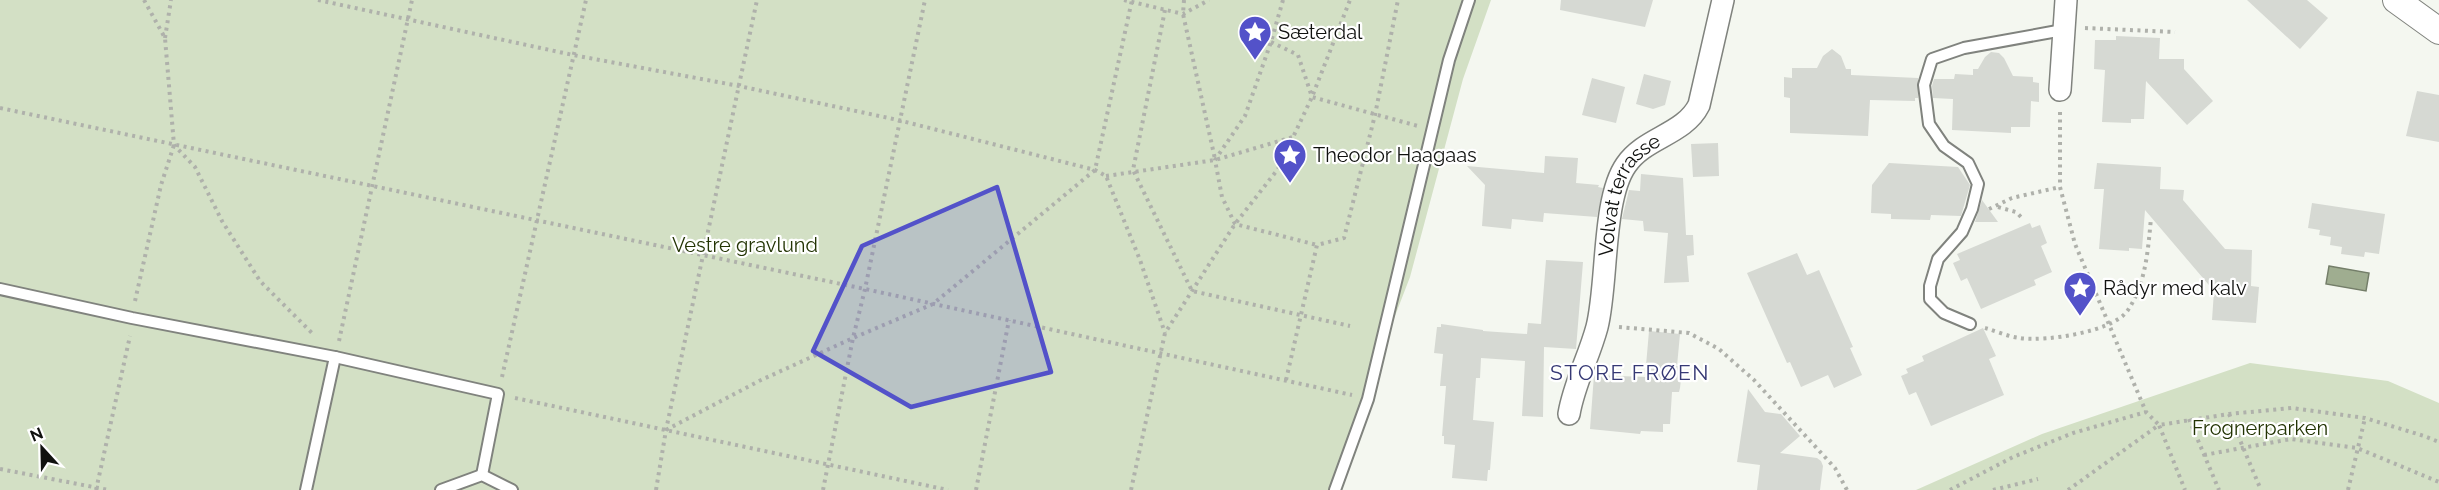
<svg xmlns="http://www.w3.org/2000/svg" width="2439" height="490" font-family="Raleway,sans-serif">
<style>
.green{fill:#d3e0c5}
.water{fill:#9fad90;stroke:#747e69;stroke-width:1.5}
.building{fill:#d6d9d3}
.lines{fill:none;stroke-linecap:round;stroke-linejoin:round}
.service-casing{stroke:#80837e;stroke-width:14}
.minor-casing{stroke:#80837e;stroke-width:24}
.tertiary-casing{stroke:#80837e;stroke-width:28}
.path{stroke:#afb1ab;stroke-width:4;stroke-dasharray:3 4.5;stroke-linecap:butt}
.service{stroke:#fff;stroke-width:10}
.minor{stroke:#fff;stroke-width:21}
.tertiary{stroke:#fff;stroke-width:26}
.marked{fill:#5352c9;fill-opacity:0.2;stroke:#5352c9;stroke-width:4.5;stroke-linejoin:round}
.labels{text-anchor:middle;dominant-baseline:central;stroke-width:4.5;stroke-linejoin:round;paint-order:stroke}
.poi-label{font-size:20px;fill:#10110f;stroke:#fff;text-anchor:start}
.street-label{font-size:20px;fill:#10110f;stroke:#fff}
.park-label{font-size:20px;fill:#233404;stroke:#fff}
.neighbourhood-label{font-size:21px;letter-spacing:1.5px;fill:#363975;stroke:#fff}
</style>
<rect width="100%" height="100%" fill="#f4f7f0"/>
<g class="green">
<path d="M0 0H1491L1463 79 1410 277 1328 490H0Z"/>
<path d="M2250 363 2388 381 2439 403V490H1916L2042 434Z"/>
</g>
<path class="water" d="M2329 266 2369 273 2366 291 2326 284Z"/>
<g class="building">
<path d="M1561 0H1653L1645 27 1560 10Z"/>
<path d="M2247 0H2307L2328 18 2300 49Z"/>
<path d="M2116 36 2160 38 2159 59H2184V69L2213 101 2187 125 2146 81 2144 119H2131V123L2102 122 2105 70 2094 69 2095 40H2116Z"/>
<path d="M1832 49 1841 56 1846 69H1851V75L1918 78V98H1915V101L1870 100 1868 136 1790 133V98L1784 97V77L1792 78V68H1817L1823 56Z"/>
<path d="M1991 52 1999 53 2004 58 2013 76 2033 77V82L2039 83V102L2031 101 2030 127H2011V133L1952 130 1953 99 1933 98 1932 86 1934 79H1954L1955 74 1973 75V69H1978L1985 57Z"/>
<path d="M1644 74 1671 81 1665 105 1653 109 1636 104Z"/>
<path d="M1592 78 1625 87 1616 123 1582 115Z"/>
<path d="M2417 91 2439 95V142L2406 136Z"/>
<path d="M1718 143 1719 176 1693 177 1691 144Z"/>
<path d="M1545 156 1578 158 1576 183 1599 185 1598 187 1603 188 1597 217 1544 213 1543 222 1512 219 1511 229 1482 226 1485 185 1467 166 1544 173Z"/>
<path d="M1889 163 1958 167 1970 185 1961 216 1931 215 1930 220 1891 219V214L1871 213 1872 185Z"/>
<path d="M2097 163 2161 167 2160 189 2184 190 2183 200 2225 249 2252 250 2251 286 2259 287 2256 323 2212 320 2214 291 2145 210 2142 249 2129 248V251L2099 249 2104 189H2094Z"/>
<path d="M1641 174 1683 178 1686 235H1693L1694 255 1687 256 1689 282 1664 283 1668 233 1644 231 1643 221 1622 219 1629 190 1640 191Z"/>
<path d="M1982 200 1998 222H1975Z"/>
<path d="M2312 203 2385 214 2379 254 2365 252 2364 257 2341 254 2342 247 2330 245 2331 237 2319 235 2320 230 2308 228Z"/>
<path d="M2030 223 2032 228 2040 225 2047 243 2041 246 2052 272 2034 280 2036 285 1981 309 1967 278 1961 281 1953 263 1960 260 1957 254Z"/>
<path d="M1797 253 1807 275 1819 270 1853 347 1850 348 1862 375 1834 388 1828 375 1801 387 1790 362 1787 363 1747 273Z"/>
<path d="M1546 260 1583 262 1576 349 1544 347 1543 417 1522 416 1525 361 1481 358 1480 378H1476L1473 420 1494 422 1490 470H1488L1487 481 1452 478 1455 445 1444 444V436H1442L1446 386H1440L1443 354 1434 353 1437 327H1441V324L1483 330V331L1527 334 1528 323 1541 324Z"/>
<path d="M1983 328 1996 356 1989 359 2004 395 1931 426 1916 392 1909 395 1901 376 1908 373 1906 369 1924 361 1922 356Z"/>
<path d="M1649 331 1680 334 1677 366H1680L1682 370 1680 388 1679 392H1672L1670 424H1663V432L1641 431 1640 434 1590 429 1594 375 1645 377Z"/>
<path d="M1748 389 1765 412 1781 414 1800 436 1780 453 1817 458 1821 461 1823 466 1820 490H1757L1760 465 1737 462Z"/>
</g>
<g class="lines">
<g class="service-casing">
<g id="service">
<path d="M0 289 132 318 335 357 498 394 482 475"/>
<path d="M1970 324 1944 313 1930 299V286L1938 259 1962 232 1972 209 1978 184 1968 163 1944 146 1929 124 1924 85 1932 59 1964 48 2063 30"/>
<path d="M306 490 335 357"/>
<path d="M441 490 482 475 512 490"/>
<path d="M1335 490 1368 399 1449 60 1469 0"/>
</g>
</g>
<g class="minor-casing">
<g id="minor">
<path d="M2060 90 2066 0"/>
<path id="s1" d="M1569 414C1574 384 1589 357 1597 327 1608 284 1602 199 1626 165 1645 137 1684 135 1699 105L1723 0"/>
</g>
</g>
<g class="tertiary-casing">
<path id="tertiary" d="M2396 0 2439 31"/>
</g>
<g class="path">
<path d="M144 0 165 38 174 145 195 167 222 221 260 281 314 335"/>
<path d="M318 0 573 55 739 86 898 120 1095 170 1106 176 1140 260 1165 333"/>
<path d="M1124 0 1183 14 1209 0"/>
<path d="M1184 0 1183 14 1215 159"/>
<path d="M1283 0 1271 42 1245 116 1215 160 1222 197 1235 224 1317 245"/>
<path d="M1165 10 1133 170 1192 291 1350 326"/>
<path d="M2085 28 2175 32"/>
<path d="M165 38 171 0"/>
<path d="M1271 42 1298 55 1312 97 1418 126"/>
<path d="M0 108 865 289 1352 395"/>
<path d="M2060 112V187L2075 244 2146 412 2159 425 2229 414 2292 408 2365 418 2424 436 2439 442"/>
<path d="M1106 176 1215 160 1293 137"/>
<path d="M1998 207 2016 212 2021 217"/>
<path d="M1989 209 2012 198 2060 187"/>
<path d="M135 301 161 185 174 145"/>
<path d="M1619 327 1689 333 1719 349 1754 380 1835 468 1847 490"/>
<path d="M1985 328C1996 331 2009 337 2020 338 2044 342 2114 332 2128 310 2146 283 2148 250 2151 218"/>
<path d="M339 341 412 0"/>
<path d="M502 377 586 0"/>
<path d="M1286 380 1317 245 1344 238 1375 115 1398 0"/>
<path d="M515 398 948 490"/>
<path d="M2229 414 2261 490"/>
<path d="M2189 419 2219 490"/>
<path d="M666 430 759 381 853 338 933 304 1095 170 1132 0"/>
<path d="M2204 455 2291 439 2357 448 2439 482"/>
<path d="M0 469 109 490"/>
<path d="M96 490 130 336"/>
<path d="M656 490 666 430 757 0"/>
<path d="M823 490 853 338 865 289 925 0"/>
<path d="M976 490 1009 320"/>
<path d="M1131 490 1165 333 1235 224 1278 169 1312 97 1350 0"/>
<path d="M1950 490 2013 457 2073 433 2146 412"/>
<path d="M1993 490 2038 479"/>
<path d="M2068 490 2159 425 2185 490"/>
<path d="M2348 490 2365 418"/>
</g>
<use href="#service" class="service"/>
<use href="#minor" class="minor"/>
<use href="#tertiary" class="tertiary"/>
</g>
<path class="marked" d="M997 187 1051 372 911 407 813 351 862 246Z"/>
<defs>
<g id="sight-pin" transform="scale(1.725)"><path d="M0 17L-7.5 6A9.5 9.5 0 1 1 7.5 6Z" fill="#5352c9" stroke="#fff"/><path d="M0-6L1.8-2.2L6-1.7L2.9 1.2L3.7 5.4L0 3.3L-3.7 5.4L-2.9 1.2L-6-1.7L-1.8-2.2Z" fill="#fff"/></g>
</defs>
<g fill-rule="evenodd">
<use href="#sight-pin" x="1255" y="32"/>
<use href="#sight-pin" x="1290" y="155"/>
<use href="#sight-pin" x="2080" y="288"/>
</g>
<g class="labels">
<g class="poi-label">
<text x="1278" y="32">Sæterdal</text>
<text x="1313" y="155">Theodor Haagaas</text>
<text x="2103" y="288">Rådyr med kalv</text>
</g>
<g class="street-label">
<text stroke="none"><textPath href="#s1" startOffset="231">Volvat terrasse</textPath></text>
</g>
<g class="park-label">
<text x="745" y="245">Vestre gravlund</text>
<text x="2260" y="428">Frognerparken</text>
</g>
<g class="neighbourhood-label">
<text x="1630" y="372">STORE FRØEN</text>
</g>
</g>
<g transform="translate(42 448) rotate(338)" stroke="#ffffff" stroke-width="4.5" paint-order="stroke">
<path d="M0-4.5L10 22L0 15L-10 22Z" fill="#10110f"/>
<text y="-9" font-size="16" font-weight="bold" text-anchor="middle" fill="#10110f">N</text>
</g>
</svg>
